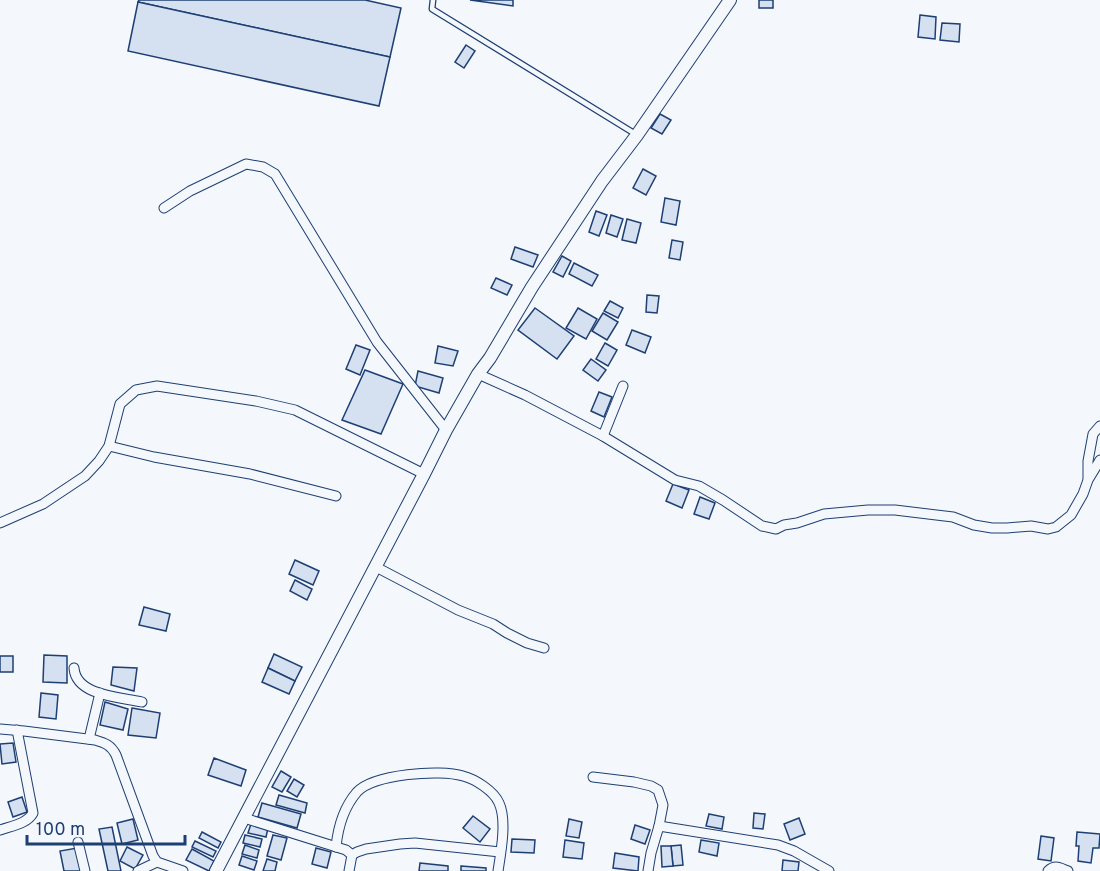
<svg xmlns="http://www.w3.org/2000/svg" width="1100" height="871" font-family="Overpass,sans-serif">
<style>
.building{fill:#d5e0f0;stroke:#1d3f73;stroke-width:1.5}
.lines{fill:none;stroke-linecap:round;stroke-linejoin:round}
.service-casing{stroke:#1d3f73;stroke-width:7}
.minor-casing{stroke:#1d3f73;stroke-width:11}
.tertiary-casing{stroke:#1d3f73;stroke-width:14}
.service{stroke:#f4f7fb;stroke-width:4.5}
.minor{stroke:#f4f7fb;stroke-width:9}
.tertiary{stroke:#f4f7fb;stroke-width:12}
</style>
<rect width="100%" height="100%" fill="#f4f7fb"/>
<g class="building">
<path d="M139 0H365L401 8 390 57 138 2Z"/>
<path d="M470 0H513V6Z"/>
<rect x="759" y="0" width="14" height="8"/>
<path d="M138 2 390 57 379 106 128 51Z"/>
<path d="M920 15 936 17 935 39 918 37Z"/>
<path d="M942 23 960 24 959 42 940 40Z"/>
<path d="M466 45 475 51 464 68 455 62Z"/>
<path d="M660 114 671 120 662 134 651 128Z"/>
<path d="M643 169 656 176 646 195 633 188Z"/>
<path d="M665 198 680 201 676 225 661 222Z"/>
<path d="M596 211 607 215 599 236 589 232Z"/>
<path d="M611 215 623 219 617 237 606 233Z"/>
<path d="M627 219 641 223 636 243 622 240Z"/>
<path d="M672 240 683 242 680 260 669 258Z"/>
<path d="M515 247 538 255 533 267 511 259Z"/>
<path d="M562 256 571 261 563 277 553 272Z"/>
<path d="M574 263 598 275 592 286 569 274Z"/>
<path d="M496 278 512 285 507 295 491 288Z"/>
<path d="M647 295 659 296 657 313 646 312Z"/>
<path d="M610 301 623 308 618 318 604 311Z"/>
<path d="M535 308 574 336 557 359 518 330Z"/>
<path d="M578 308 597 319 586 339 566 328Z"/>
<path d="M603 313 618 322 607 340 592 331Z"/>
<path d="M632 330 651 337 645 353 626 345Z"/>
<path d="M605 343 617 350 608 366 596 359Z"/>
<path d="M356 345 370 350 360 375 346 369Z"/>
<path d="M438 346 458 351 453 366 435 363Z"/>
<path d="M591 359 606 370 598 381 583 370Z"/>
<path d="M365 370 403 384 381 434 342 420Z"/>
<path d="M418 371 443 378 439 393 415 386Z"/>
<path d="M599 392 612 397 604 417 591 411Z"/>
<path d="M673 484 689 490 682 508 666 501Z"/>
<path d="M700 497 715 503 709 519 694 514Z"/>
<path d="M295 560 319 571 313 585 289 574Z"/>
<path d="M295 580 312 589 307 600 290 591Z"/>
<path d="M144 607 170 614 166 631 139 625Z"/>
<path d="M274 654 302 667 295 681 268 668Z"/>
<path d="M44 655 67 656V683L43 682Z"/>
<rect x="0" y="656" width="13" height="16"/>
<path d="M113 667 137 668 134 691 111 685Z"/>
<path d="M268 668 295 681 289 694 262 682Z"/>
<path d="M41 693 58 695 56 719 39 717Z"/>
<path d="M105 702 128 709 123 730 100 725Z"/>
<path d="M132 708 160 713 156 738 128 735Z"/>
<path d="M13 743 16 762 2 764 0 744Z"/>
<path d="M214 758 246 770 241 786 208 775Z"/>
<path d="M281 771 291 777 282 792 272 787Z"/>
<path d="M294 779 304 785 297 797 287 791Z"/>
<path d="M279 795 307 803 305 813 276 805Z"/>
<path d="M22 797 27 812 13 817 8 802Z"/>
<path d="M262 803 301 814 297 828 258 817Z"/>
<path d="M754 813 765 814 763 829 753 828Z"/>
<path d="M709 814 724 817 722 829 706 826Z"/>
<path d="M473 816 490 829 480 842 463 828Z"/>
<path d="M799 818 805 834 790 840 784 824Z"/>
<path d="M133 819 138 840 122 844 117 823Z"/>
<path d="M569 819 582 822 579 838 566 836Z"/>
<path d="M251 824 268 828 266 837 248 833Z"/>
<path d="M635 825 650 830 645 844 631 839Z"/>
<path d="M112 827 121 871H108L99 829Z"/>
<path d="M202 832 221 842 218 848 199 838Z"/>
<path d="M1077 832 1100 834 1099 848H1093L1091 863 1078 861 1079 846H1076Z"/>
<path d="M245 835 262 839 260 847 243 843Z"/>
<path d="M273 835 287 838 281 860 267 856Z"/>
<path d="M1041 836 1054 838 1051 861 1038 859Z"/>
<path d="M512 839 535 840 534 853 511 852Z"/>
<path d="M565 840 584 843 582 859 563 857Z"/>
<path d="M701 840 719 843 717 856 699 852Z"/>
<path d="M195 841 216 851 213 857 192 847Z"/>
<path d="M245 845 259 850 257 858 242 854Z"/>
<path d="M681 845 683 865 673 866 671 846Z"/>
<path d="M661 846H671L673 866 662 867Z"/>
<path d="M127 847 143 855 135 869 120 861Z"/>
<path d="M77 848 81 871H64L60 851Z"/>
<path d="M316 848 331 852 327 868 312 864Z"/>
<path d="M192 849 214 861 209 871 186 860Z"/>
<path d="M615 853 639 857 638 871 613 868Z"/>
<path d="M242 856 257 861 254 870 239 865Z"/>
<path d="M267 859 277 862 275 871H263Z"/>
<path d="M783 860 799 862 798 871H782Z"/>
<path d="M420 863 448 866V871H419Z"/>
<path d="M461 866 486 868V871H461Z"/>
</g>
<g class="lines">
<g class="service-casing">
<path id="service" d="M433 0 432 9 637 135"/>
</g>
<g class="minor-casing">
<g id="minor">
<path d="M164 208 190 191 246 164 263 167 275 174 377 342 446 430"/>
<path d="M478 374 525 395 603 436 675 480 699 486 723 500 762 526 776 529 784 525 797 523 824 514 868 510H895L953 517 974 525 992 528H1007L1031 526 1048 529 1056 527 1071 515 1083 494 1088 480 1100 460"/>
<path d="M603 436 623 386"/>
<path d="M109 446 154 457 250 474 336 496"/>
<path d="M1088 478V461L1093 434 1100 426"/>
<path d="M0 523 43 504 85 476 99 461 109 446 120 404 136 390 157 386 256 401 295 410 424 474"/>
<path d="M376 567 458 610 493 624 507 633 527 643 544 648"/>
<path d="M74 668C76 696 120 697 142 702"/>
<path d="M0 729 24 731 95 740C105 743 111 745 116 755L153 856 157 862 183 871"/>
<path d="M89 739 100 693"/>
<path d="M593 777 634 782 651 786 658 790 663 805 659 826"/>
<path d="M244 818 346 850 352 855 349 871"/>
<path d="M0 830C11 826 27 824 33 813L17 730"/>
<path d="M78 842 85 871"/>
<path d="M336 847C338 827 344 807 357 792 374 774 440 769 463 776 475 779 494 791 499 803 507 820 501 852 498 871"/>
<path d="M352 855 357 852 366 849 400 844 415 843 500 852"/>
<path d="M138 871 157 862"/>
<path d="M648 871 651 853 659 826 778 845 794 851 829 871"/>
<path d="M1048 871C1055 864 1060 868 1068 871"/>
</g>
</g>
<g class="tertiary-casing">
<path id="tertiary" d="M216 871 424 474 446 430 478 374 490 358 532 287 602 181 637 135 730 0"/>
</g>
<use href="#service" class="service"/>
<use href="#minor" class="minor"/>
<use href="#tertiary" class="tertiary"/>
</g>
<path d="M27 835v9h158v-9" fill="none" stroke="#1d3f73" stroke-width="3"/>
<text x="36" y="835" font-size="18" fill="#1d3f73" stroke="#f4f7fb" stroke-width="4.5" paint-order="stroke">100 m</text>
</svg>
